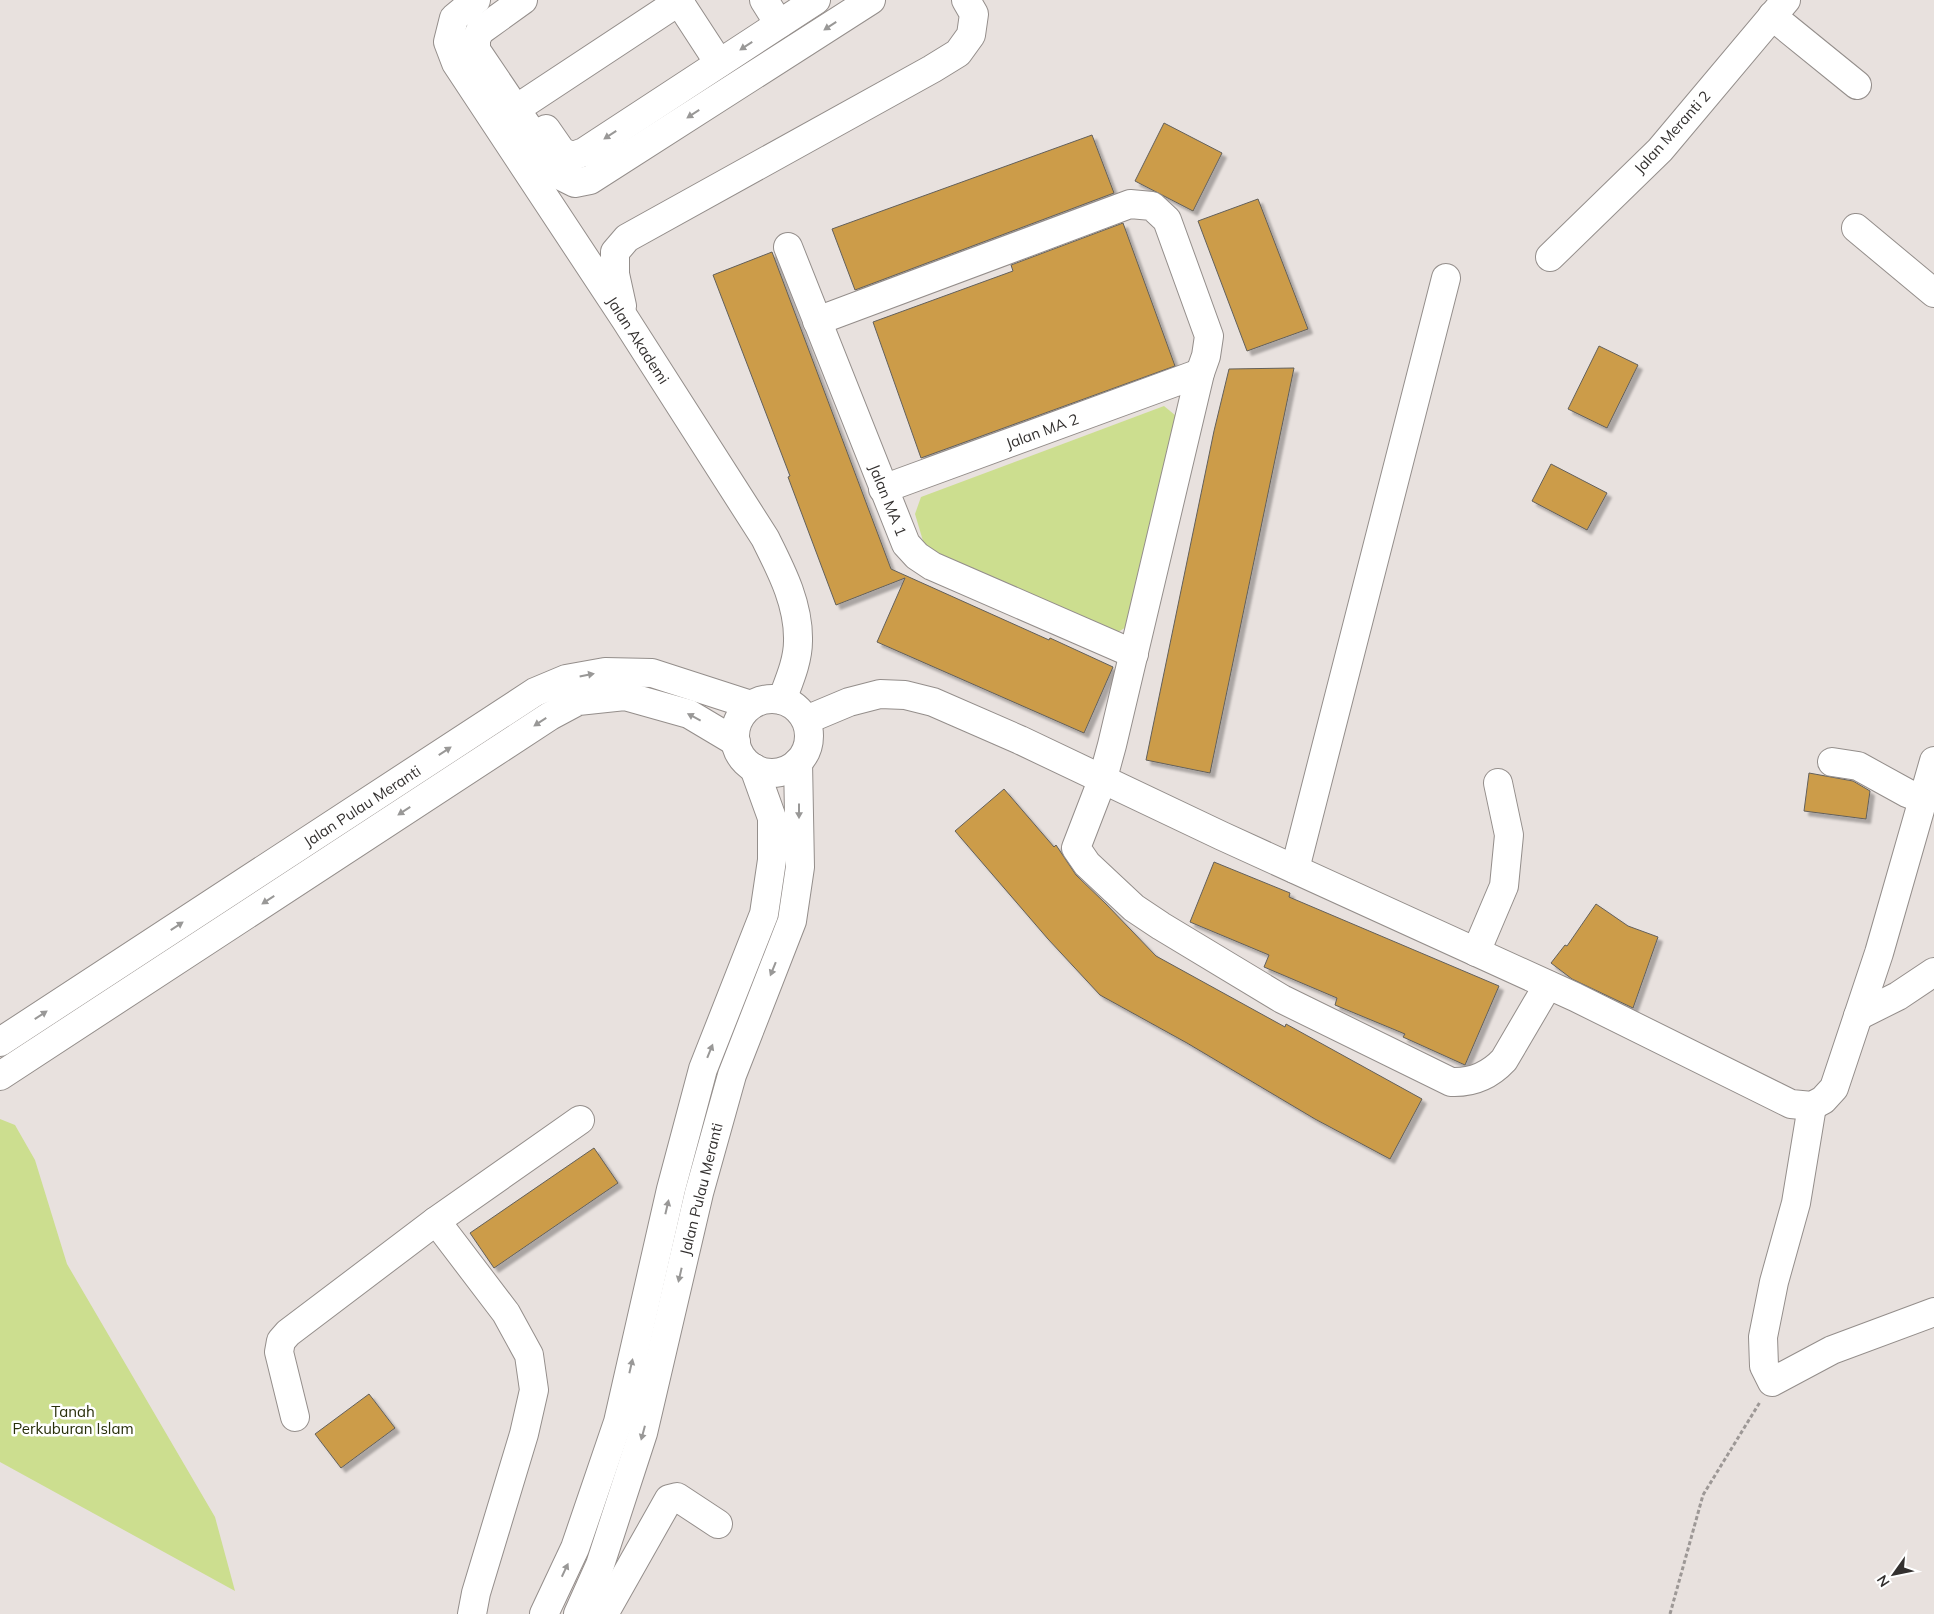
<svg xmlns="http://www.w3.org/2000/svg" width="1934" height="1614" font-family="Mulish,sans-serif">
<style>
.green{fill:#ccde8f}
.building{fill:#cc9c49;stroke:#63605b;filter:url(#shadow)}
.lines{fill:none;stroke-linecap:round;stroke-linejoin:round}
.minor-casing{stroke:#948e8b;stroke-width:30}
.major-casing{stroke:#948e8b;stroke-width:30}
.path{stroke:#9d9896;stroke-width:3;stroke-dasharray:4 2.5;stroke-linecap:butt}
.minor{stroke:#fff;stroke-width:28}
.major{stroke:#fff;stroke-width:28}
.oneway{fill:#999897}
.labels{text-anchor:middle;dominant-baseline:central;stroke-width:5;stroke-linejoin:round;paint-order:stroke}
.street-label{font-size:15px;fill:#33302f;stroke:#fff}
.park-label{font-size:15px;fill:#282f09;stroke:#fff}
</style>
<defs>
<filter id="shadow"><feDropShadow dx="4.5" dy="4.5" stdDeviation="1" flood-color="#0004"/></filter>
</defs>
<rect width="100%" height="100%" fill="#e8e1de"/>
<g class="green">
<path d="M1164 406 1181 420 1134 622 1115 634 926 551 915 514 921 497Z"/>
<path d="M0 1119 15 1125 35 1160 67 1264 215 1517 235 1591 0 1462Z"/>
</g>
<g class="building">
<path d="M1164 123 1222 153 1193 211 1135 181Z"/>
<path d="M1092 135 1114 193 855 290 832 229Z"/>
<path d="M1258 199 1308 329 1247 351 1198 221Z"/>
<path d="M1123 223 1175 366 921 458 873 322 1013 271 1011 265Z"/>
<path d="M772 252 891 569 1049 640 1050 638 1113 667 1084 733 877 642 905 578 836 605 788 477 790 476 713 275Z"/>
<path d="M1599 346 1638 365 1607 428 1568 409Z"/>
<path d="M1294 368 1210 773 1146 760 1214 431 1229 369Z"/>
<path d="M1551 464 1607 493 1587 530 1532 501Z"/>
<path d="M1809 773 1853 781 1870 791 1866 819 1804 811Z"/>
<path d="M1004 789 1054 847 1056 845 1076 875 1106 904 1156 956 1285 1027 1286 1024 1422 1099 1390 1159 1315 1119 1187 1043 1100 995 1048 939 955 831Z"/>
<path d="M1214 862 1290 893 1289 897 1499 986 1465 1065 1403 1037 1405 1034 1335 1005 1337 998 1264 967 1269 955 1190 922Z"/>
<path d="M1596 904 1628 926 1658 937 1633 1008 1572 979 1551 963 1565 945 1567 946Z"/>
<path d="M594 1148 618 1183 494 1268 470 1233Z"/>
<path d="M369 1394 395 1428 341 1468 315 1434Z"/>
</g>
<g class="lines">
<g class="minor-casing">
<g id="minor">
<path d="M476 0 454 18 448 42 456 63 625 319 765 538C781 570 799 604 798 641 798 661 789 681 782 700"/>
<path d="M523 0 480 31 476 39V50L561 176 575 183 590 180 871 0"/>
<path d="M678 0 719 63"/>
<path d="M764 0 779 24"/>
<path d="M1772 16 1857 85"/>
<path d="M528 101 681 0"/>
<path d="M546 129 562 152 573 156 584 152 816 0"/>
<path d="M1856 228 1934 293"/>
<path d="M788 247 906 544 917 556 932 566 1134 654"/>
<path d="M1550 257 1660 150 1786 0"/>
<path d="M622 306 615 274V252L627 238 932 69 958 53 971 35 974 14 966 0"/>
<path d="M817 321 1130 204 1152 206 1167 220 1209 336 1206 356 1200 373 1112 745 1103 778 1076 848 1087 864 1134 908 1161 926 1282 999 1451 1082C1472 1083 1490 1075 1504 1060L1548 985"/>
<path d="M883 489 1200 373"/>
<path d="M806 720 849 702 880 694 905 695 933 702 1020 740 1222 836 1575 997 1791 1104 1812 1106 1823 1100 1834 1088 1879 953 1934 761"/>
<path d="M1832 762 1858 766 1907 793 1922 799"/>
<path d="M1295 869 1446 278"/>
<path d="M1476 952 1504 886 1509 835 1498 783"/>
<path d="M1858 1016 1898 996 1934 972"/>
<path d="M1812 1106 1796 1203 1774 1282 1763 1337 1764 1366 1772 1382 1832 1350 1934 1312"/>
<path d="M436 1221 580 1120"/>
<path d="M295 1417 279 1352 281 1341 288 1333 436 1221 506 1313 529 1355 534 1390 524 1434 476 1593 472 1614"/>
<path d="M604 1614 669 1499 677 1497 718 1524"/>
</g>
</g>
<g class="major-casing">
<g id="major">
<circle cx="772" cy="736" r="37"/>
<path d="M0 1042 535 692 566 679 605 672 652 673 751 705"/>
<path d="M0 1076 550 716 578 701 625 696 689 714 736 742"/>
<path d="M544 1614 575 1548 618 1422 671 1189 703 1069 764 914 772 860V818L754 768"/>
<path d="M578 1614 600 1565 643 1433 699 1193 732 1075 792 921 800 867 798 762"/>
</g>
</g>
<path class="path" d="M1670 1614 1703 1495 1760 1402"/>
<use href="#minor" class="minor"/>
<use href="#major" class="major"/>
</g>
<defs><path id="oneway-solid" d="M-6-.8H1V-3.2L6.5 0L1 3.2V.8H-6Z" transform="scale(1.25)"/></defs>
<g class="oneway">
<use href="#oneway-solid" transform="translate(830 26) rotate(147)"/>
<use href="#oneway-solid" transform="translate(746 46) rotate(147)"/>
<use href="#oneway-solid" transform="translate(693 114) rotate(147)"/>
<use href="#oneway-solid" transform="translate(610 135) rotate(147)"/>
<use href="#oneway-solid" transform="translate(587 675) rotate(-11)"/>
<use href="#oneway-solid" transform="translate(694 717) rotate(-152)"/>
<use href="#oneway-solid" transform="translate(540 722) rotate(147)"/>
<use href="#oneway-solid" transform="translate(445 751) rotate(-33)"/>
<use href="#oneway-solid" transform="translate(404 811) rotate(147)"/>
<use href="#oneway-solid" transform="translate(799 811) rotate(90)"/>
<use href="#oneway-solid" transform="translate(268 900) rotate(147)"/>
<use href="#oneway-solid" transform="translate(177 926) rotate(-33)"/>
<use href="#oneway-solid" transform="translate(773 969) rotate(112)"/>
<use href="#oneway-solid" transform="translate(41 1015) rotate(-33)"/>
<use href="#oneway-solid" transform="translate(710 1051) rotate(-68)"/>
<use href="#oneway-solid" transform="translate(667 1207) rotate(-77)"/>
<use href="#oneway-solid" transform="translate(680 1275) rotate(103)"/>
<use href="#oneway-solid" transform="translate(631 1366) rotate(-77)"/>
<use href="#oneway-solid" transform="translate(643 1433) rotate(105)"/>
<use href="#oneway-solid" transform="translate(565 1570) rotate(-65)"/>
</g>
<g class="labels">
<g class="street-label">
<text transform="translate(1672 132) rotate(-48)">Jalan Meranti 2</text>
<text transform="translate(638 340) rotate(57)">Jalan Akademi</text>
<text transform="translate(1042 431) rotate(-20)">Jalan MA 2</text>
<text transform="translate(888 500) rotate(68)">Jalan MA 1</text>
<text transform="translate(362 806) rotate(-33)">Jalan Pulau Meranti</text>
<text transform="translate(701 1189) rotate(-76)">Jalan Pulau Meranti</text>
</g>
<g class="park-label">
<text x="73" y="1411">Tanah<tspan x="73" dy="17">Perkuburan Islam</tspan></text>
</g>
</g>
<g transform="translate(1894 1574) rotate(237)" stroke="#ffffff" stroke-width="4" paint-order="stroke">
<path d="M0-4L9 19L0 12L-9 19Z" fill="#33302f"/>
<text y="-8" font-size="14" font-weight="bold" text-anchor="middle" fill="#33302f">N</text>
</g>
</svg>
